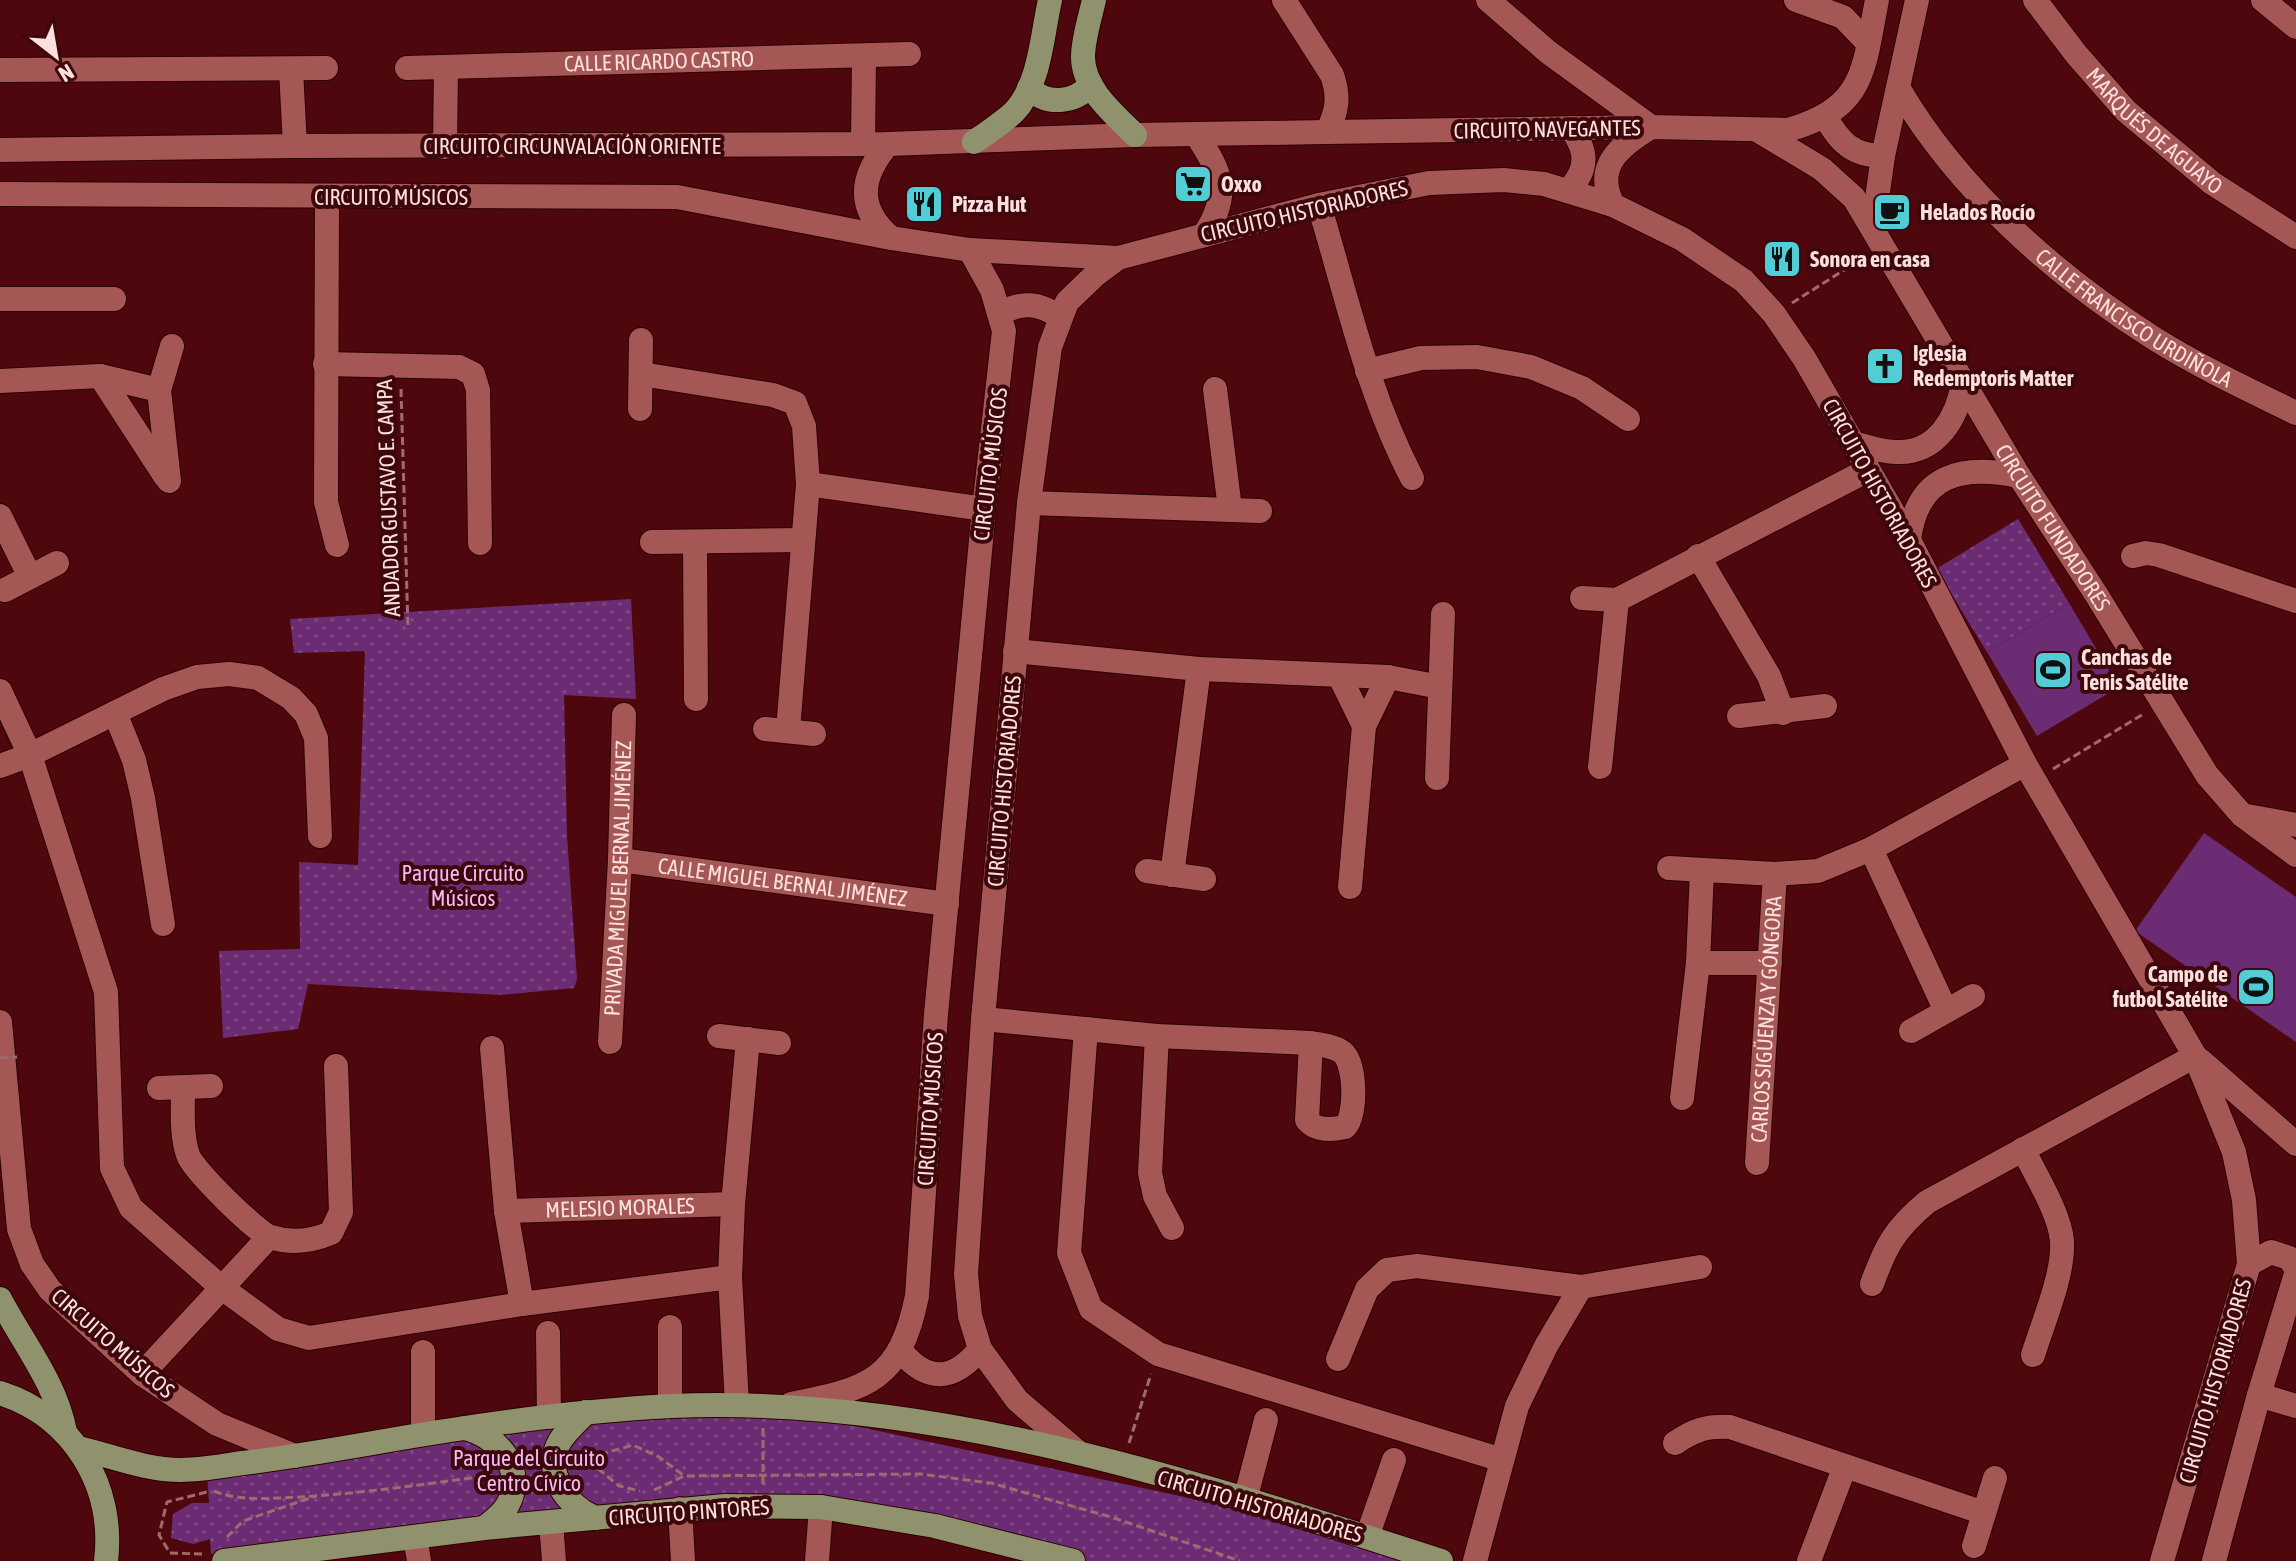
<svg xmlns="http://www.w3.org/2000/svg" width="2296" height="1561" font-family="'Asap Condensed',sans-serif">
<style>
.grass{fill:url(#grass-dots)}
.garden{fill:#6b2c73}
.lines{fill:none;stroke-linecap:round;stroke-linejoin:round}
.minor-casing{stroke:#2c0001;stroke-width:26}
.major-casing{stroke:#2c0001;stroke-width:26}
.path{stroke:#9f6c6e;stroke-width:3;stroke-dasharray:8 4;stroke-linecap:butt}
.minor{stroke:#a55755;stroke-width:24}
.major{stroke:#90926e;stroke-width:24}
.path-bridge{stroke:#9f6c6e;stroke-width:3;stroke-dasharray:8 4;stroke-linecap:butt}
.labels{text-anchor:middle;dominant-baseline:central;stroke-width:8;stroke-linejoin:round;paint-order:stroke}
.street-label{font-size:22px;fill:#fadfdd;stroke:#3d070b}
.poi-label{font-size:22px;font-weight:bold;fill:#fadfdd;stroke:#3d070b;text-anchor:start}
.park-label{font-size:22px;fill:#f0bbf7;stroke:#3d070b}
</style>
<defs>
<pattern id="grass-dots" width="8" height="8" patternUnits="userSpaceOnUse" patternTransform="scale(2)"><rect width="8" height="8" fill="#6b2c73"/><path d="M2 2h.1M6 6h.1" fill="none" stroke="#814a86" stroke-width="1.8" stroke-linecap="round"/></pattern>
</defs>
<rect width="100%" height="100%" fill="#4f070e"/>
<g class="grass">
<path d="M2018 519 2069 603 1987 652 1936 569Z"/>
<path d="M631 599 636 699 564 695 567 836 577 979 574 988 500 995 308 984 298 1029 223 1038 219 951 300 949 299 862 358 865 365 651 294 653 290 619Z"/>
<path d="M795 1413 1240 1509 1410 1561H1084L823 1501 211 1554 210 1539 193 1544 171 1538 173 1514 192 1503H209L207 1473 529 1422Z"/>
</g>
<g class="garden">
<path d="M2069 603 2119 687 2037 736 1987 652Z"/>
<path d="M2204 833 2296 897V1042L2135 931Z"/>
</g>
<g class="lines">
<g class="minor-casing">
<g id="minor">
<path d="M1284 0 1332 75C1340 97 1337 112 1327 132"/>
<path d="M1488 0 1548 52 1651 127"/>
<path d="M1796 0 1843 17 1868 43"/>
<path id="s1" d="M2035 0 2076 54 2126 111 2212 183 2296 237"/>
<path d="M2263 0 2296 27"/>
<path id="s2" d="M407 68 909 54"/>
<path d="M291 69 295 146"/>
<path d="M0 70 326 68"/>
<path id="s3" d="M1899 89C1959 191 2056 276 2155 339 2200 367 2249 390 2296 413"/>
<path d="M1825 116C1839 142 1853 156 1883 156"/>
<path id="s4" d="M1757 130 1822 169 1854 198 2019 476 2096 594 2207 775 2242 815 2296 855"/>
<path d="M1196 134C1221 173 1232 193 1204 235"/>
<path d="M863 144 864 56"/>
<path d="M888 144C860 177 856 208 891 238"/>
<path d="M445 147 446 67"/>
<path d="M0 150 295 146 888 144 1135 135 1327 132 1651 127 1788 130C1866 107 1863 71 1877 0"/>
<path d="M1569 190C1588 169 1588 152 1571 128"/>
<path d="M0 194 677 197 891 238 970 250 1118 258"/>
<path d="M327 197 326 502 337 545"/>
<path d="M1319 205C1347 297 1367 392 1412 478"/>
<path d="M1613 205C1593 166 1620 146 1651 127"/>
<path d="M1873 227 1883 156 1917 0"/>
<path d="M0 299H114"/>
<path d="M1001 313C1023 301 1039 303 1060 317"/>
<path d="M325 364 459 367 473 374 478 390 480 543"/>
<path d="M1367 371 1421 358 1477 357 1531 367 1582 388 1628 419"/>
<path d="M641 374 773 395 795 403 804 426 808 484 788 730"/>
<path d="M100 376 165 476"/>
<path d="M0 381 100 376 159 390"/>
<path d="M1215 389 1230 509"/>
<path d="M640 409 641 340"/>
<path d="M1853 443C1867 447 1882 452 1896 452 1937 454 1958 417 1963 382"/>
<path d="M169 481 159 390 172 346"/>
<path d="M808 484 984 509"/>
<path d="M1029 503 1260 511"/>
<path d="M0 516 30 577"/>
<path d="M1909 540C1917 474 1962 464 2019 476"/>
<path d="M652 542 803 540"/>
<path d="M695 542 696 699"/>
<path d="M1698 556 1769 676 1783 713"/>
<path d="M2133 556 2146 553 2159 555 2296 601"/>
<path d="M5 590 57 563"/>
<path d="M1582 598 1617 600 1868 470"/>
<path d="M1015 651 1199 669 1388 677 1440 687"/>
<path d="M1339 675 1364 726"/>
<path d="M0 691 30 755 106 992 112 1168 131 1208 222 1288 278 1329 309 1338 522 1304 730 1277"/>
<path d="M115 713 134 760 143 798 163 924"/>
<path d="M1739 716 1825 706"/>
<path d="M765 729 814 734"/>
<path d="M0 766 30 755 163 689 197 677 229 674 258 678 291 698 306 714 316 738 320 836"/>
<path d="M1600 767 1617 600"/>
<path d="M1437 778 1443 614"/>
<path d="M2247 816 2296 825"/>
<path d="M1871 849 1946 1011"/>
<path id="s5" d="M620 860 947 904"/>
<path d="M1669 868 1775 874 1818 871 1871 849 2025 764"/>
<path d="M1147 871 1204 879"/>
<path d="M1172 875 1199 669"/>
<path d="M1350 887 1364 726 1388 677"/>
<path d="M1698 963H1770"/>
<path d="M983 1019 1157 1036 1311 1043C1321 1045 1334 1046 1342 1052 1356 1063 1357 1115 1345 1127 1332 1130 1316 1131 1307 1120L1311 1043"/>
<path d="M0 1022 19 1229 32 1264 50 1290 142 1374 217 1424 295 1456"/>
<path d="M1086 1029 1069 1253 1091 1309 1158 1354 1502 1460"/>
<path d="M1911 1031 1973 996"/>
<path d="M719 1036 779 1043"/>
<path d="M1157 1036 1150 1173 1155 1196 1172 1228"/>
<path id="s6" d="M610 1042 620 860 624 715"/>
<path d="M492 1048 506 1211 522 1304"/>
<path d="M2200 1060 2296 1144"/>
<path d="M159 1088 211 1086"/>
<path d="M183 1088C183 1110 181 1134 188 1155 193 1170 257 1233 271 1237 292 1244 312 1241 331 1233L341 1212 336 1066"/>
<path d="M1682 1098 1698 963 1702 871"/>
<path d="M2023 1149C2035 1174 2060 1214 2062 1241 2064 1275 2043 1322 2033 1355"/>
<path id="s7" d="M1757 1163 1775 874"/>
<path id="s8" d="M506 1211 733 1204"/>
<path d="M2249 1264 2271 1252 2289 1258 2296 1268"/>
<path d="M1872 1284C1886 1245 1895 1229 1927 1202L2195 1056"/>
<path d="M548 1333 549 1417"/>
<path d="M900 1350C927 1383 953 1382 980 1349"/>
<path d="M423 1352V1434"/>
<path d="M1338 1359 1367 1289 1387 1270 1417 1266 1581 1287 1700 1267"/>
<path d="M142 1374 269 1237"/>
<path d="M2259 1395 2296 1406"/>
<path d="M737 1404 730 1277 733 1204 748 1039"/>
<path d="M791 1404C869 1389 900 1380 917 1296L936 1014 984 509 1004 331 992 290 970 250"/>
<path d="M670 1406V1327"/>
<path d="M1675 1443C1694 1430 1706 1426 1730 1427L1984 1513"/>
<path d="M1079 1453 1017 1400 980 1349 970 1316 966 1274 983 1019 1029 503 1050 347 1067 302 1094 276 1118 258 1319 205 1429 183 1504 180 1544 184 1613 205 1682 239 1744 281 1774 314 1804 358 1909 540 2025 764 2195 1056 2234 1152 2244 1200 2249 1264 2162 1561"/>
<path d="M1245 1500 1266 1420"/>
<path d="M680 1509 683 1561"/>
<path d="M551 1523 554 1561"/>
<path d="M415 1537 419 1561"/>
<path d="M1367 1537 1394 1460"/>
<path d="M1974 1546 1995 1478"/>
<path d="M817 1561 821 1507"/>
<path d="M1475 1561 1517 1406 1546 1346 1581 1287"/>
<path d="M1809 1561 1845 1466"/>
<path d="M2214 1561 2259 1395 2296 1274"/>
</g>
</g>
<g class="major-casing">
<g id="major">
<path d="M1094 0C1090 18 1083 39 1083 57 1083 89 1114 114 1135 135"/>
<path d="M1029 88C1047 106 1074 103 1091 85"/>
<path d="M974 142C987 133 1002 123 1014 112 1040 85 1042 35 1050 0"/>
<path d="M0 1299C23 1343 56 1383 65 1432"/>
<path d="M0 1393C73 1416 115 1486 106 1561"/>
<path d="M586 1412C578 1421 567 1430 560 1441 542 1472 567 1506 595 1518"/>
<path d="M465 1428C499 1436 527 1471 507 1506 501 1516 492 1522 484 1528"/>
<path d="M78 1448C112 1456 146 1470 181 1470 201 1470 222 1466 243 1463 285 1458 326 1451 367 1444 468 1426 570 1411 672 1406 936 1395 1193 1481 1441 1561"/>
<path d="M224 1561 484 1528 725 1506 821 1507 935 1526 1073 1561"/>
</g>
</g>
<g class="path">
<path d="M1792 303 1863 258"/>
<path d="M401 389 408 629"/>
<path d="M2053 769 2145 713"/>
<path d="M763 1428V1485"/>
<path d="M1129 1443 1151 1374"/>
<path d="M595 1466 602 1454 633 1445 659 1457 683 1475"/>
<path d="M575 1468 595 1466 619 1486 640 1491"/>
<path d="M654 1490 684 1476 920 1474 991 1483 1114 1518 1240 1561"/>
<path d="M214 1491C241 1502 271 1498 300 1497 364 1493 428 1484 492 1475"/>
<path d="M227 1537 243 1521 316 1496"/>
<path d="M202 1554 170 1553 159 1535 167 1502 207 1492"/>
</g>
<use href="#minor" class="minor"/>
<use href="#major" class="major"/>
<path class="path-bridge" d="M0 1058 17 1057"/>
</g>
<defs>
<g id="supermarket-square" transform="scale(2)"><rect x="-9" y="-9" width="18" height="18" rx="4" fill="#52ccd5" stroke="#3d070b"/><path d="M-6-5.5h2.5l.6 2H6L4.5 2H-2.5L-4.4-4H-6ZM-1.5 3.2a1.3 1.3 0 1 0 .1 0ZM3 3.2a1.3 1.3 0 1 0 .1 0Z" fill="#111"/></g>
<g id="restaurant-square" transform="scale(2)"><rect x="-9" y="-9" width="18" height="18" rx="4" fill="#52ccd5" stroke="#3d070b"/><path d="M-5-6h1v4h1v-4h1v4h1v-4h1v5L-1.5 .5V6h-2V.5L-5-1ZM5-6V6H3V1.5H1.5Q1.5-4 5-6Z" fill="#111"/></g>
<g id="cafe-square" transform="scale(2)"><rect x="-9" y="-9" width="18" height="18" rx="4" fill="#52ccd5" stroke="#3d070b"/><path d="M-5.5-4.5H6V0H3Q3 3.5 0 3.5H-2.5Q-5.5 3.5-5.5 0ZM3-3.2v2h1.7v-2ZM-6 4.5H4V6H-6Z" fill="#111"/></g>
<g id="church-square" transform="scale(2)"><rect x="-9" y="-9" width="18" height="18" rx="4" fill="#52ccd5" stroke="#3d070b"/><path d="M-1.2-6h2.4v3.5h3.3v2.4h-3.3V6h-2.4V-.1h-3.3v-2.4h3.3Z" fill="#111"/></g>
<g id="stadium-square" transform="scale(2)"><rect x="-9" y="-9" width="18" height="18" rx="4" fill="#52ccd5" stroke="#3d070b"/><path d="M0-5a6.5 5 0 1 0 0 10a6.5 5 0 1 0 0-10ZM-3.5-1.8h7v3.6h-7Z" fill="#111"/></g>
</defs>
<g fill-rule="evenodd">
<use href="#supermarket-square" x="1193" y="184"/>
<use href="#restaurant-square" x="924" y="204"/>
<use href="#cafe-square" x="1892" y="212"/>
<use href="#restaurant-square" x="1782" y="259"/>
<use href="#church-square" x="1885" y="366"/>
<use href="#stadium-square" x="2053" y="670"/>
<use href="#stadium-square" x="2256" y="987"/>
</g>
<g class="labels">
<g class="street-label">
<text stroke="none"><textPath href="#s2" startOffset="252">CALLE RICARDO CASTRO</textPath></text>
<text stroke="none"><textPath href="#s1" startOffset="178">MARQUÉS DE AGUAYO</textPath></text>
<text transform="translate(1547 129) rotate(-1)">CIRCUITO NAVEGANTES</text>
<text x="572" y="146">CIRCUITO CIRCUNVALACIÓN ORIENTE</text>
<text x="391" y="197">CIRCUITO MÚSICOS</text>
<text transform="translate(1304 211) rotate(-13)">CIRCUITO HISTORIADORES</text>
<text stroke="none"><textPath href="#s3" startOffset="332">CALLE FRANCISCO URDIÑOLA</textPath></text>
<text transform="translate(990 464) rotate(-83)">CIRCUITO MÚSICOS</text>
<text transform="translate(1880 493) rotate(61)">CIRCUITO HISTORIADORES</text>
<text transform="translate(388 498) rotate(-92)">ANDADOR GUSTAVO E. CAMPA</text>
<text stroke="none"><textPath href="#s4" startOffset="504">CIRCUITO FUNDADORES</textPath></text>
<text transform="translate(1004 781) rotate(-85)">CIRCUITO HISTORIADORES</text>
<text stroke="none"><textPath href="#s6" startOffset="164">PRIVADA MIGUEL BERNAL JIMÉNEZ</textPath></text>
<text stroke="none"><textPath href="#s5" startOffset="164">CALLE MIGUEL BERNAL JIMÉNEZ</textPath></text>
<text stroke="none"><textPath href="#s7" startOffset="144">CARLOS SIGÜENZA Y GÓNGORA</textPath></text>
<text transform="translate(930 1109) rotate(-86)">CIRCUITO MÚSICOS</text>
<text stroke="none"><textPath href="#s8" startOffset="114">MELESIO MORALES</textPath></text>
<text transform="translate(113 1343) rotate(41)">CIRCUITO MÚSICOS</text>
<text transform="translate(2215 1381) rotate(-74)">CIRCUITO HISTORIADORES</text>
<text transform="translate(1260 1506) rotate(16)">CIRCUITO HISTORIADORES</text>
<text transform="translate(689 1512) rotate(-4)">CIRCUITO PINTORES</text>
</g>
<g class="poi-label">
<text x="1221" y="184">Oxxo</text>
<text x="952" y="204">Pizza Hut</text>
<text x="1920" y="212">Helados Rocío</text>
<text x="1810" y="259">Sonora en casa</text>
<text x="1913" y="353">Iglesia<tspan x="1913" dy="25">Redemptoris Matter</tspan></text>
<text x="2081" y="657">Canchas de<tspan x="2081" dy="25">Tenis Satélite</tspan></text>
<text x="2228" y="974" text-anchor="end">Campo de<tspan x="2228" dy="25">futbol Satélite</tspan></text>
</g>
<g class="park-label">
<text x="463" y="873">Parque Circuito<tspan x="463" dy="25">Músicos</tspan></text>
<text x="529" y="1458">Parque del Circuito<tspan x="529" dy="25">Centro Cívico</tspan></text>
</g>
</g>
<g transform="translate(56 56) rotate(149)" stroke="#3d070b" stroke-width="6" paint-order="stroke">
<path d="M0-6L14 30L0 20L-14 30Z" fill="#fadfdd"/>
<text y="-12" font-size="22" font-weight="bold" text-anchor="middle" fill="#fadfdd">N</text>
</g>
</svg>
